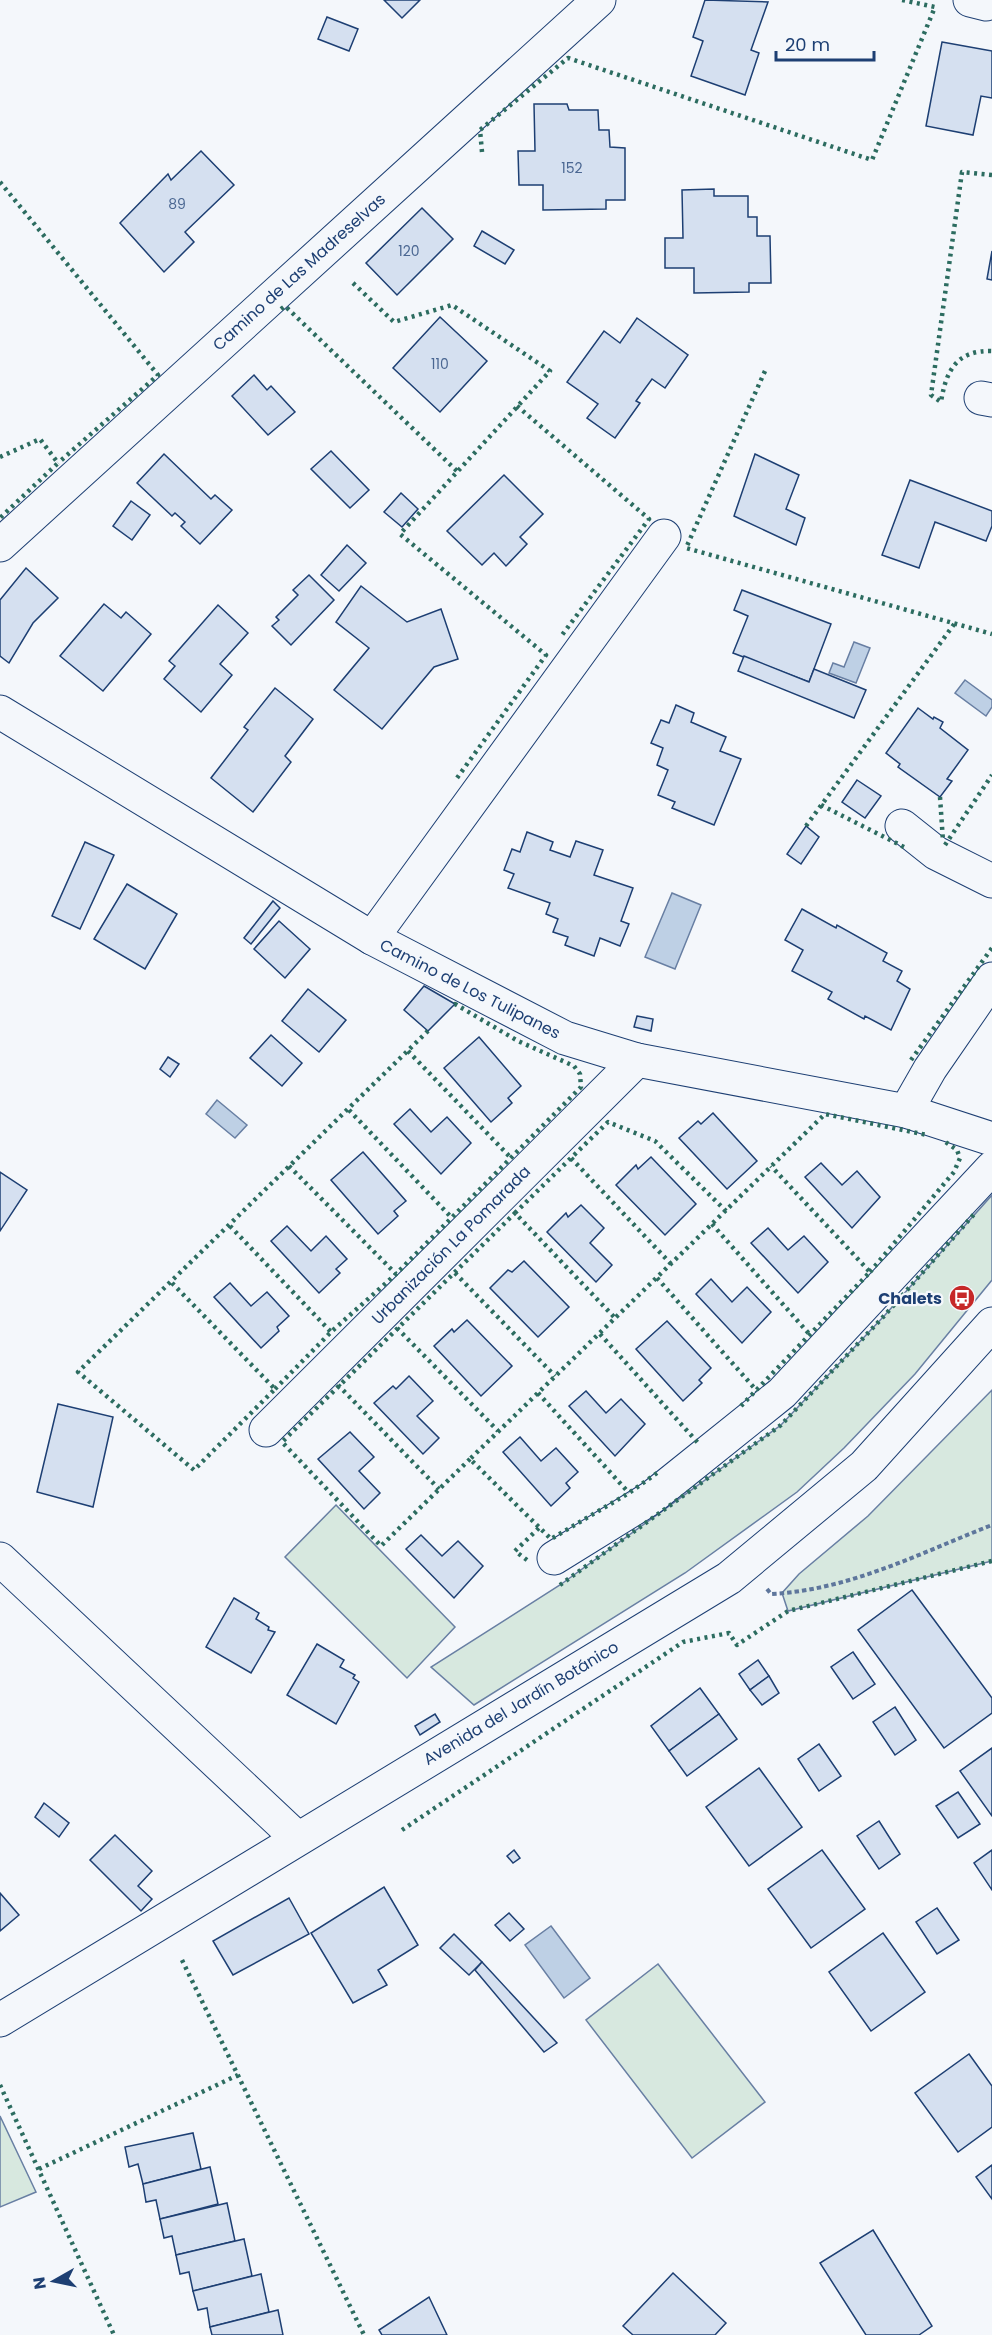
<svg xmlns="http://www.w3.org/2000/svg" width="992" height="2335" font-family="Poppins,sans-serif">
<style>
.green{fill:#d7e8df;stroke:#687fa3;stroke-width:1.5}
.water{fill:#bed0e5;stroke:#687fa3;stroke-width:1.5}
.building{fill:#d5e0f0;stroke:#1d3f73;stroke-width:1.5}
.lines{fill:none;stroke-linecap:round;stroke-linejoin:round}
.minor-casing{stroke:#1d3f73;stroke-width:35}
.path{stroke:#5e769c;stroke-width:4;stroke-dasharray:4.5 3;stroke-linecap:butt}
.minor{stroke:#f4f7fb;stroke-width:33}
.hedge{stroke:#2c6c60;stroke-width:4.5;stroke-dasharray:3 4.5;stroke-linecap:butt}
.labels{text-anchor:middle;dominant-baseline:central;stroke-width:4.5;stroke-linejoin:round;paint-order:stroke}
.number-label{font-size:14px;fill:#4b6792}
.street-label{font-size:16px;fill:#1d3f73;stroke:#f4f7fb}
.poi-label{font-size:16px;font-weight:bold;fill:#1d3f73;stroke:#f4f7fb;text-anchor:end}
</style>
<rect width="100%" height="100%" fill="#f4f7fb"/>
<g class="green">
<path d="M992 1195V1280L915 1374 844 1448 797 1492 685 1573 474 1705 431 1667 560 1585 781 1425 885 1315Z"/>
<path d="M992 1390V1561L788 1611 782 1593 799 1574 868 1516Z"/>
<path d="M336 1505 455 1627 407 1678 285 1557Z"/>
<path d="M658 1964 765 2102 692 2158 586 2020Z"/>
<path d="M0 2116 36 2192 0 2207Z"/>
</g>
<g class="water">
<path d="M854 642 870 648 856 683 829 673 833 663 844 667Z"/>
<path d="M965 680 992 700V707L986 716 955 693Z"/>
<path d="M672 893 701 905 675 969 645 957Z"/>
<path d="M217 1100 247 1125 235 1138 206 1114Z"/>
<path d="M551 1926 590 1978 564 1998 525 1945Z"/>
</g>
<g class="building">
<path d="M384 0H420L402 18Z"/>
<path d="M705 0 768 2 751 50 759 53 745 95 691 76 703 41 693 37Z"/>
<path d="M327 17 358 29 349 51 318 39Z"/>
<path d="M942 42 992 51V98L981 96 973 135 926 126Z"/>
<path d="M534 104H567L569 110H598L599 130H609L610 147 625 148V200H606V209L543 210V185H519L518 151H535Z"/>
<path d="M201 151 234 185 185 232 194 242 164 272 120 223 168 174 171 180Z"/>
<path d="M714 189V196H748V217H757V236H770L771 283H749V292L694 293V268H665V238H683L682 190Z"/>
<path d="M422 208 453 239 397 295 366 263Z"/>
<path d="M482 231 514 250 505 264 474 246Z"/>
<path d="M992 251V280L987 279Z"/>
<path d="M440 317 487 361 440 412 393 368Z"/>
<path d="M637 318 688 355 665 388 652 379 636 401 640 403 615 438 587 418 598 404 567 382 604 331 620 343Z"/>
<path d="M254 375 267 390 271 386 295 412 268 435 232 396Z"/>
<path d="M331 451 369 490 350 508 311 469Z"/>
<path d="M164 454 211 499 215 495 232 510 200 544 181 526 185 522 175 513 172 516 137 483Z"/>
<path d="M755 454 799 475 786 509 805 518 796 545 734 516Z"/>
<path d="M504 475 543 514 520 537 527 544 506 566 494 553 482 565 447 531Z"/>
<path d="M910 480 992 511V526L986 541 935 522 919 568 882 555Z"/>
<path d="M401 493 418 509 402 527 384 512Z"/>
<path d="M131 501 150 515 132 540 113 526Z"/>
<path d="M347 545 366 563 339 591 321 575Z"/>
<path d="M26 568 58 598 33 623 9 663 0 656V600Z"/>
<path d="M309 575 334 600 291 645 272 626 279 620 276 617 298 595 293 590Z"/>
<path d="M361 586 407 622 441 609 458 659 434 667 382 729 334 690 369 648 336 622Z"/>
<path d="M742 590 831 624 809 682 733 653 748 616 734 610Z"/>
<path d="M104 604 121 618 126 612 151 634 103 691 60 656Z"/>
<path d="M218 605 248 633 220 664 232 675 201 712 164 679 175 666 169 661Z"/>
<path d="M744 656 809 682 814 669 866 690 854 718 738 671Z"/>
<path d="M275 688 313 719 285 756 291 762 253 812 211 778 248 730 244 727Z"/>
<path d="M676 705 694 713 691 722 726 737 720 751 741 759 714 825 672 808 675 802 658 795 668 770 657 765 663 748 651 743 661 720 669 723Z"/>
<path d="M918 708 933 719 934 717 943 722 940 728 968 750 947 779 952 781 940 797 898 767 900 764 886 753Z"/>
<path d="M857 780 881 796 865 818 842 802Z"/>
<path d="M806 826 819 837 801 864 787 854Z"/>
<path d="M527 832 553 842 550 850 570 857 576 841 603 850 594 875 633 888 621 921 629 924 620 946 600 938 594 956 565 945 568 937 553 932 558 919 546 914 550 903 508 888 514 874 504 870 512 849 520 852Z"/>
<path d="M85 842 114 855 80 929 52 916Z"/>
<path d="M127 884 177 914 145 969 94 939Z"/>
<path d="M273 901 280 908 251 944 244 938Z"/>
<path d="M802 909 836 928 837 925 887 953 883 961 902 971 897 981 910 989 891 1030 865 1016 864 1019 828 999 832 992 792 971 803 950 785 940Z"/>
<path d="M279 921 310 949 285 978 254 949Z"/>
<path d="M424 986 455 1004 428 1031 404 1010Z"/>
<path d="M308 989 346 1020 319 1052 282 1021Z"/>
<path d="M637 1016 653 1019 651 1031 634 1027Z"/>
<path d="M271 1035 302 1063 282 1086 250 1058Z"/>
<path d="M479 1037 521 1086 508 1098 512 1103 491 1122 444 1068Z"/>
<path d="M168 1057 179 1064 170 1077 160 1069Z"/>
<path d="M410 1109 431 1132 447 1117 471 1143 441 1174 394 1124Z"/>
<path d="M713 1113 757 1161 727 1189 679 1138 698 1121 701 1124Z"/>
<path d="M363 1152 406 1201 394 1211 398 1216 378 1234 331 1180Z"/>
<path d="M651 1157 696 1204 665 1235 616 1185 636 1165 638 1169Z"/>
<path d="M821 1163 842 1185 857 1171 880 1197 852 1228 805 1177Z"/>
<path d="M0 1172 27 1190 0 1231Z"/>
<path d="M581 1205 604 1228 590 1243 612 1265 596 1282 547 1232 566 1213 568 1217Z"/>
<path d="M287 1226 311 1251 326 1236 347 1259 336 1269 340 1273 319 1293 271 1241Z"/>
<path d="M768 1228 788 1250 804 1236 828 1262 798 1293 751 1243Z"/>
<path d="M524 1261 569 1307 538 1337 490 1288 508 1270 512 1272Z"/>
<path d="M711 1279 732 1302 747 1287 771 1312 742 1343 696 1294Z"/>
<path d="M230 1283 251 1306 267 1292 289 1316 277 1327 279 1331 261 1348 214 1297Z"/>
<path d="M467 1320 512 1366 481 1396 434 1346 452 1329 454 1332Z"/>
<path d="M667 1321 711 1368 699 1380 702 1383 683 1401 636 1349Z"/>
<path d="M409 1376 433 1401 417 1416 439 1438 423 1454 374 1403 393 1386 396 1389Z"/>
<path d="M586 1391 606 1413 621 1399 645 1424 615 1456 569 1406Z"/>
<path d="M58 1404 113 1417 93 1507 37 1492Z"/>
<path d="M350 1432 374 1457 359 1471 380 1493 364 1509 318 1459Z"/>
<path d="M520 1437 541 1461 556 1448 578 1472 566 1483 570 1488 551 1506 503 1452Z"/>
<path d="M421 1535 442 1556 458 1541 483 1566 454 1598 406 1549Z"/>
<path d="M912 1590 992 1698V1713L944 1748 858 1630Z"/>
<path d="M234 1598 259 1613 256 1619 269 1627 268 1630 275 1632 251 1673 206 1647Z"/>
<path d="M317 1644 344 1660 340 1667 355 1675 353 1678 359 1682 336 1724 287 1695Z"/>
<path d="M853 1652 875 1684 853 1699 831 1667Z"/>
<path d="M758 1660 769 1676 750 1690 739 1674Z"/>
<path d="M769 1676 779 1693 762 1705 750 1690Z"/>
<path d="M700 1688 719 1714 669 1751 651 1726Z"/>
<path d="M895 1707 916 1740 895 1755 873 1722Z"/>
<path d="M435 1714 440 1722 420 1735 415 1726Z"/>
<path d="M719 1714 737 1739 687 1776 669 1751Z"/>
<path d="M819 1744 841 1776 819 1791 798 1759Z"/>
<path d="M992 1748V1816L960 1771Z"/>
<path d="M759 1768 802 1827 749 1866 706 1807Z"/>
<path d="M958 1792 980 1824 958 1838 936 1806Z"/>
<path d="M44 1803 69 1823 59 1837 35 1817Z"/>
<path d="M879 1821 900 1854 879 1869 857 1836Z"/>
<path d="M115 1835 152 1871 138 1886 152 1899 141 1911 90 1860Z"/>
<path d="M514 1850 520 1858 513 1863 507 1856Z"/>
<path d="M822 1850 865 1909 811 1948 768 1889Z"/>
<path d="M992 1850V1890L974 1863Z"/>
<path d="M384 1887 418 1945 378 1970 387 1985 353 2003 311 1933Z"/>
<path d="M0 1893 19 1915 0 1931Z"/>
<path d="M289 1898 309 1934 233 1975 213 1941Z"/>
<path d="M937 1908 959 1940 937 1954 916 1922Z"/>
<path d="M509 1913 524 1929 510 1941 495 1925Z"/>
<path d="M883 1933 925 1992 871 2031 829 1972Z"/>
<path d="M454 1934 482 1962 469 1975 440 1948Z"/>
<path d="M482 1962 557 2043 544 2052 475 1970Z"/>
<path d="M969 2054 992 2086V2127L958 2152 915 2093Z"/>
<path d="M193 2133 201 2169 143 2184 138 2164 129 2167 125 2147Z"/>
<path d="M992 2165V2199L976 2177Z"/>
<path d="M210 2167 218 2204 160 2219 156 2200 146 2202 143 2184Z"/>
<path d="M227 2203 235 2241 176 2255 172 2236 164 2238 160 2219Z"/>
<path d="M873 2230 932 2326 919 2335H866L820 2263Z"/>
<path d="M244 2239 252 2276 193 2291 189 2272 180 2274 176 2255Z"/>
<path d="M673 2273 726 2323 715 2335H633L623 2326Z"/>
<path d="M261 2274 269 2312 210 2327 207 2308 198 2310 193 2291Z"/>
<path d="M429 2297 447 2335H382L379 2330Z"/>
<path d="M278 2310 283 2335H212L210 2327Z"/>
</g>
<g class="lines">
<g class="minor-casing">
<g id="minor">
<path d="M970 0 986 4 992 0"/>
<path d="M981 398 992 400"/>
<path d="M0 545 599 0"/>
<path d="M0 712 372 938 565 1038 637 1060 906 1111 992 1139"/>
<path d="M902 826 936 853 992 881"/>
<path d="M372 938 664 536"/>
<path d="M906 1111 930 1069 992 979"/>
<path d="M266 1430 637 1060"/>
<path d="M554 1558 651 1498 782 1393 992 1168"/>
<path d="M0 1559 297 1838"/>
<path d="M0 2020 729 1578 864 1466 992 1324"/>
</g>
</g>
<path class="path" d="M767 1589 771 1594C850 1590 920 1553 992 1525"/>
<use href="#minor" class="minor"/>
<g class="hedge">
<path d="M482 152 480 130 568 58 872 160 935 7 902 0"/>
<path d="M992 175 962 172 931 395 941 402C946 370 957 350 992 351"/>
<path d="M0 182 158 375 58 463"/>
<path d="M353 283 394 322 452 305 550 371 400 534 546 655 457 778"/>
<path d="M281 309 285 306 458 472"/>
<path d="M765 371 686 548 992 634"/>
<path d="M517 406 649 519 562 635"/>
<path d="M0 457 40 439 58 463 0 518"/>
<path d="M940 797 943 841"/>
<path d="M821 805 904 847"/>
<path d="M806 826 955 623"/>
<path d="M945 845 992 775"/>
<path d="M408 1051 511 1158"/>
<path d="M911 1060 992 948"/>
<path d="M349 1110 451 1217"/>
<path d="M289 1166 396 1274"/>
<path d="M515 1213 571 1158"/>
<path d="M712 1224 811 1336"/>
<path d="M230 1226 331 1332"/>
<path d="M671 1264 571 1158 608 1122 655 1141 726 1211"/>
<path d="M870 1272 954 1172 960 1158 957 1150 944 1141"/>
<path d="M455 1273 555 1376"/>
<path d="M657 1278 757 1391"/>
<path d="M172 1283 275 1389 194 1470 78 1372 430 1029"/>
<path d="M397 1328 498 1431"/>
<path d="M600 1334 699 1444"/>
<path d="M338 1385 439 1489"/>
<path d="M275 1389 331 1332 396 1274 581 1087 580 1074 574 1066 518 1041 455 1004 453 1006"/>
<path d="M538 1393 629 1493"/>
<path d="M741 1406 870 1272 771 1166"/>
<path d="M470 1459 381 1546 282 1442 515 1213 615 1318"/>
<path d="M657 1473 629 1493 551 1539 470 1459 825 1114 927 1135"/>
<path d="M527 1560 515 1551 540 1527"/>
<path d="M560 1585 781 1425 885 1315 976 1212"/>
<path d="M402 1830 683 1642 729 1633 737 1645 788 1611 992 1561"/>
<path d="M182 1960 364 2335"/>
<path d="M0 2085 114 2335"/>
<path d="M39 2169 238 2075"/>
</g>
</g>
<defs>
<g id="bus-disc" transform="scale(1.35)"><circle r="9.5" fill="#c62828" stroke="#f4f7fb"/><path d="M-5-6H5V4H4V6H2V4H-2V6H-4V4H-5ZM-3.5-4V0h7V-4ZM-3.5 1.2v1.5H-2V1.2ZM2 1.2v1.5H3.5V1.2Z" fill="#fff"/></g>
</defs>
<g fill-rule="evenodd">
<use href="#bus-disc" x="962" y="1298"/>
</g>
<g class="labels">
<g class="number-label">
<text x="572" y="168">152</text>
<text x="177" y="204">89</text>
<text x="409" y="251">120</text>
<text x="440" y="364">110</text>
</g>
<g class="street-label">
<text transform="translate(299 272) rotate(-42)">Camino de Las Madreselvas</text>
<text transform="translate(470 989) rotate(27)">Camino de Los Tulipanes</text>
<text transform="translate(451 1245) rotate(-45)">Urbanización La Pomarada</text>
<text transform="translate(521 1703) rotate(-31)">Avenida del Jardín Botánico</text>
</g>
<g class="poi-label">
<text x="942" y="1298">Chalets</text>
</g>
</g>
<g transform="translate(54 2281) rotate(261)" stroke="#f4f7fb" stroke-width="4.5" paint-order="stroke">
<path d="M0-4.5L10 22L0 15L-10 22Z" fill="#1d3f73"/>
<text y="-9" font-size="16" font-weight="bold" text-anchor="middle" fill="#1d3f73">N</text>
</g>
<path d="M776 51v9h98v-9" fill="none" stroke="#1d3f73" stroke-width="3"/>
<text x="785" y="51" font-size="18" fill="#1d3f73" stroke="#f4f7fb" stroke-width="4.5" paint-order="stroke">20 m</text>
</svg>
